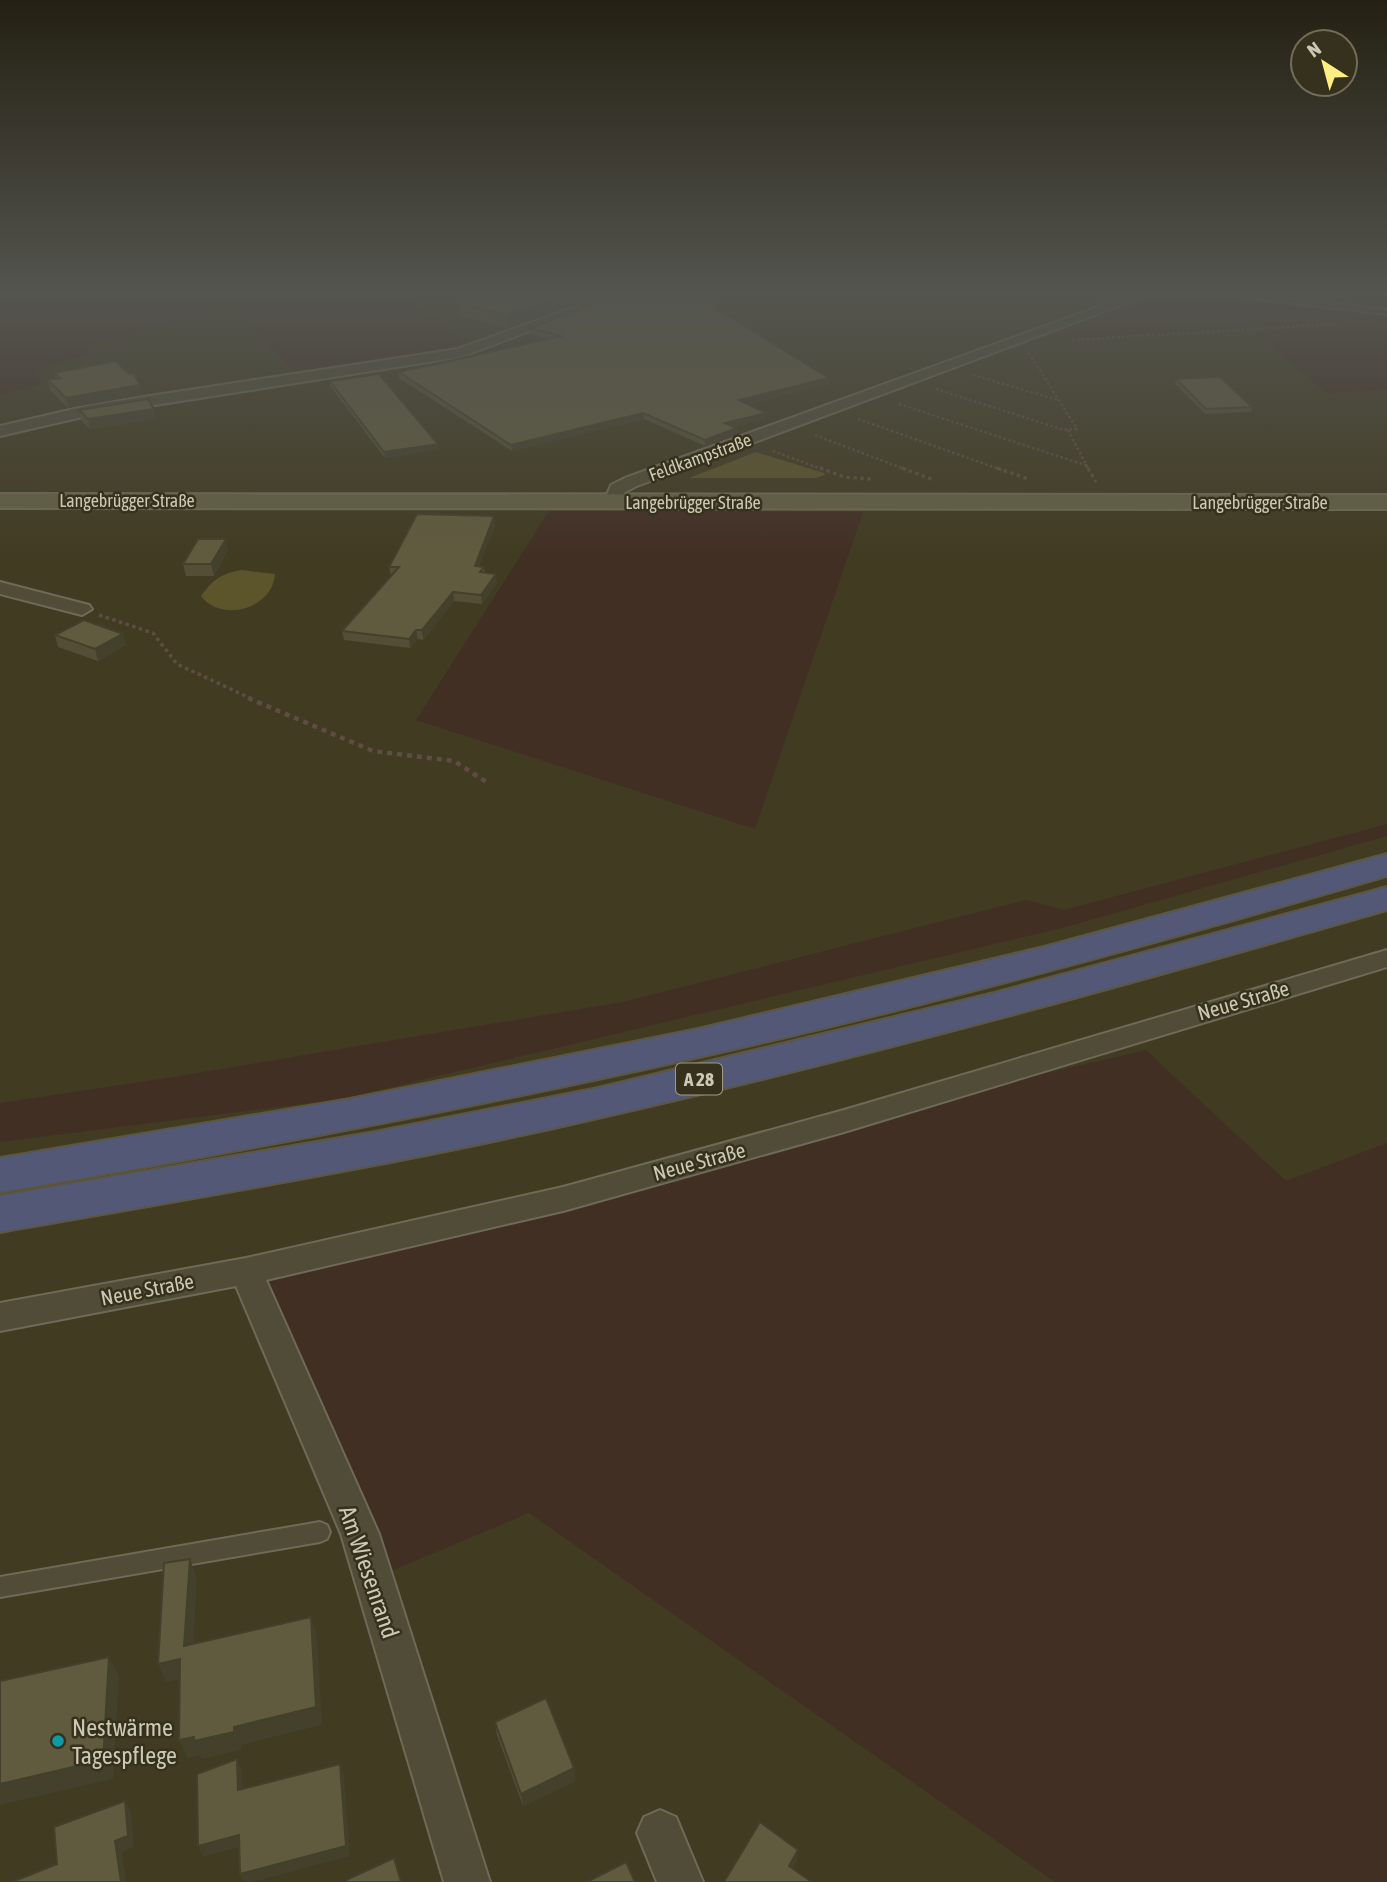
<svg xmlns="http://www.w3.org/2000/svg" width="1387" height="1882" font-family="'Asap Condensed',sans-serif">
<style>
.green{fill:#422f24}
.water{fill:#5c542a}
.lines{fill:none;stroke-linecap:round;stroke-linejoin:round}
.lane-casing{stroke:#6e6a55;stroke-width:4}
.street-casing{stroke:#6e6a55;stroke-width:4}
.secondary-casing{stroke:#6e6a55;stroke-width:4}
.highway-casing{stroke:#5b5742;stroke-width:4}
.path-far2{stroke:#5f4c43;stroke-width:2.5;stroke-dasharray:2.5 2.5;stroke-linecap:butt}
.path-far1{stroke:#5f4c43;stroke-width:3.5;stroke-dasharray:3.5 3.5;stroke-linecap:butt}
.path{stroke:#5f4c43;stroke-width:4.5;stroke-dasharray:5 5;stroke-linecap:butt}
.lane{fill:#504c37;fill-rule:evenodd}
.street{fill:#504c37;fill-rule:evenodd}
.secondary{fill:#646044;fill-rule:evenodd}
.highway{fill:#535877;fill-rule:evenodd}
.wall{fill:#534e35}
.shaded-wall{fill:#43402b}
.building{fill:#605b3e;stroke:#43402b;stroke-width:2}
.culture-dot{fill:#0f9aa8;stroke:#36311c;stroke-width:2.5}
.labels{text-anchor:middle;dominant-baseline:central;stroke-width:5;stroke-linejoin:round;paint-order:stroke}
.far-street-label{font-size:18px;fill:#cbc8b3;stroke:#36311c}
.shield{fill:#36311c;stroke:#9e9b86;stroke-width:2}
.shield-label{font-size:19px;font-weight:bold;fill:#cbc8b3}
.street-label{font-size:21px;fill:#cbc8b3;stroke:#36311c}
.near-street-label{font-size:24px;fill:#cbc8b3;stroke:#36311c}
.near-poi-label{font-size:24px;fill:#cbc8b3;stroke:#36311c;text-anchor:start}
</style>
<rect width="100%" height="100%" fill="#413b22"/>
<g class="green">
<path d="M0 292H400L466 344 298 374 233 311 87 346 89 354 36 371 41 384 0 395Z"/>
<path d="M1184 292 1387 314V320L1081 338 1061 333 1146 301Z"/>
<path d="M1387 322V390L1326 393 1257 333Z"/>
<path d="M549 511 863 512 755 829 416 720Z"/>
<path d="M1387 824V836L1066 927 341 1099 0 1142V1103L167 1078 623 1002 1026 900 1064 910Z"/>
<path d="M1146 1050 1286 1181 1387 1143V1882H1055L529 1513 391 1571 374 1517 262 1273 576 1208 992 1086Z"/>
</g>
<g class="water">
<path d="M756 452 824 473 825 475 816 478H689Z"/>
<path d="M241 570 275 574C273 609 221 623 201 596 213 579 221 574 241 570Z"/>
</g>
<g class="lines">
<g class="lane-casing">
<g id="lane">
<path d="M1212 292H1230L1387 310V314L1215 294Z"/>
<path d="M320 1522 327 1525 330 1532 327 1539 320 1542 0 1597V1577Z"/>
</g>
</g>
<g class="street-casing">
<g id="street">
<path d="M616 292H633L461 357 91 415 0 436V426L91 405 458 349Z"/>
<path d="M1139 292H1156L637 486 625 492 619 506 613 507 604 502 611 485 625 478Z"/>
<path d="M0 582 89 605 92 609 82 615 0 594Z"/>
<path d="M1387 950V967L844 1132 563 1211 266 1280 379 1534 490 1882H444L341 1534 236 1286 0 1331V1303L246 1258 563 1187 844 1110Z"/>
<path d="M660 1810 676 1817 703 1882H657L637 1833 644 1817Z"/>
</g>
</g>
<g class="secondary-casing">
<path id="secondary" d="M0 494 1387 495V509L0 508Z"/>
</g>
<g class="highway-casing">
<g id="highway">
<path d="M1387 854V876C1158 943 928 1006 695 1058 465 1109 233 1153 0 1192V1158L350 1099 698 1029 1044 947Z"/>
<path d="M1387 887V910C1126 985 863 1058 598 1118 400 1164 200 1197 0 1232V1196L375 1132 598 1088 994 993Z"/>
</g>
</g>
<g class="path-far2">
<path d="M1072 340 1336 324"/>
<path d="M973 375 1058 400"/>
<path d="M936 389 1064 430 1077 429 1029 353"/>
<path d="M899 404 1088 466"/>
<path d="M858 419 1002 470"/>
<path d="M1068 430 1089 470"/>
<path d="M815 435 907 470"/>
<path d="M773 451 824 470"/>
</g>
<g class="path-far1">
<path d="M820 468 844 477 872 479"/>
<path d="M902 468 934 480"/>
<path d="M997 468 1028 479"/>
<path d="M1088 468 1096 482"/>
<path d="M99 615 153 633 177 664 252 699"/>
</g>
<path class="path" d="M248 698 373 751 454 761 488 783"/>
<use href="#lane" class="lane"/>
<use href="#street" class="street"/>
<use href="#secondary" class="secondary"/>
<use href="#highway" class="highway"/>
</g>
<g class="wall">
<path d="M436 292H609L508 328 461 316 459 298Z"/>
<path d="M717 309 828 384 748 404 766 413V419L734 427 737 435 705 446 644 419 512 451 399 378V372L550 339 530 334V328Z"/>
<path d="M54 373 140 385 142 395 68 408 50 390 48 380 56 379Z"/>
<path d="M1176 379 1252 407 1251 412 1205 414 1175 384Z"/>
<path d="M330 381 439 449 385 458 330 386Z"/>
<path d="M79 410 156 419 90 429 81 420Z"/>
<path d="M495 525 479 566 484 567 485 573 497 583 482 604 454 601 423 640 418 639 410 648 344 640 342 631 391 576 389 567Z"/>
<path d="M228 550 214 576H186L183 564Z"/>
<path d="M55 635 126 645 98 661 58 647Z"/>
<path d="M495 1722 574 1768 575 1781 523 1806 497 1735Z"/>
</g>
<g class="shaded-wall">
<path d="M574 292H609L508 328 507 315Z"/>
<path d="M829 378 828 384 739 406V400Z"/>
<path d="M140 385 142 395 68 408 66 398Z"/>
<path d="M154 409 156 419 90 429 88 419Z"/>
<path d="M643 413 644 419 512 451 511 445Z"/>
<path d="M766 413V419L725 430V423Z"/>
<path d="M737 428V435L705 446V440Z"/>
<path d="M438 444 439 449 385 458 384 452Z"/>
<path d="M494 516 495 525 476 575 475 566Z"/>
<path d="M226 539 228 550 214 576 211 564Z"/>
<path d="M496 574 497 583 482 604 481 595Z"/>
<path d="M453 592 454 601 423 640 422 630Z"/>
<path d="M416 630 418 639 410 648 409 639Z"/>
<path d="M123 634 126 645 98 661 95 649Z"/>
<path d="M190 1559 197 1578 192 1665 184 1646Z"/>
<path d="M311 1617 317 1635 322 1725 241 1745V1750L202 1759 200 1755 187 1758 179 1740 234 1727Z"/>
<path d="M109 1657 119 1676 113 1779 0 1805V1784Z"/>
<path d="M180 1659 188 1677 166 1682 158 1664Z"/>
<path d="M237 1759 242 1770 243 1801 238 1790Z"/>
<path d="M340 1764 344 1775 350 1856 253 1882H244L240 1874Z"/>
<path d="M574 1768 575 1781 523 1806 521 1794Z"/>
<path d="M125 1801 131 1812 134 1847 122 1852 126 1882H121L115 1841Z"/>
<path d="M239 1835 244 1846 203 1857 198 1846Z"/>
<path d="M798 1850 797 1860 788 1876 789 1866Z"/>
</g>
<g class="building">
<path d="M476 292H574L507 315 460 303 469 300 459 298Z"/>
<path d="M627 292H696L717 305 712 306 829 378 739 400 766 413 725 423 737 428 705 440 643 413 511 445 399 372 562 336 530 328Z"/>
<path d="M115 361 130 374 133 373 140 385 66 398 48 380 60 378 54 373Z"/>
<path d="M379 374 438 444 384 452 330 381Z"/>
<path d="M1220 377 1252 407 1206 409 1176 379Z"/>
<path d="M148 399 154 409 88 419 79 410Z"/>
<path d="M417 514 494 516 475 566 484 567 480 572 496 574 481 595 453 592 422 630H416L409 639 342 631 399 567H389Z"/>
<path d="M198 539H226L211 564H183Z"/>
<path d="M84 620 123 634 95 649 55 635Z"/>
<path d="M190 1559 184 1646 311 1617 316 1707 234 1727V1732L194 1741V1737L179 1740 180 1659 158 1664 164 1563Z"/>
<path d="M109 1657 103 1760 0 1784V1681Z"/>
<path d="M546 1698 574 1768 521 1794 495 1722Z"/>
<path d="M237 1759 238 1790 340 1764 346 1846 240 1874 239 1835 198 1846 197 1774Z"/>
<path d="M125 1801 128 1836 115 1841 121 1882H12L57 1864 54 1827Z"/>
<path d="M760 1822 798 1850 789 1866 812 1882H724Z"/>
<path d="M394 1858 401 1882H347L346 1880Z"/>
<path d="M626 1862 635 1882H587Z"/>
</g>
<linearGradient id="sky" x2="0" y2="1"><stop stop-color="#242013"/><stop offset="0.53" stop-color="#54554f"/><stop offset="1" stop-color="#54554f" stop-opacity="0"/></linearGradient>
<rect width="1387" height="555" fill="url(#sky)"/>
<circle class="culture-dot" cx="58" cy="1741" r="7"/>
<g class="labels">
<g class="far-street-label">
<text transform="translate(700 457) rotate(-20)">Feldkampstraße</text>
<text x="127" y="500">Langebrügger Straße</text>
<text x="693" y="502">Langebrügger Straße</text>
<text x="1260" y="502">Langebrügger Straße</text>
</g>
<rect class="shield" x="676" y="1063.5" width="46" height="31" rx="5"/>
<g class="shield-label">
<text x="699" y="1079">A 28</text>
</g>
<g class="street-label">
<text transform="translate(1243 1000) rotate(-16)">Neue Straße</text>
<text transform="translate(699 1161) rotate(-15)">Neue Straße</text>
<text transform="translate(147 1289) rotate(-11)">Neue Straße</text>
</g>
<g class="near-street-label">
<text transform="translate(369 1572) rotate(71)">Am Wiesenrand</text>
</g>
<g class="near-poi-label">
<text x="72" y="1727">Nestwärme<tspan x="72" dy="28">Tagespflege</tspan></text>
</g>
</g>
<g transform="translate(1324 63) rotate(324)"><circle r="33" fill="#36311c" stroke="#726d58" stroke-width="2"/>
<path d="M0-5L12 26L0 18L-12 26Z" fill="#ffee84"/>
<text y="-10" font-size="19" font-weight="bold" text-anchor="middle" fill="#cbc8b3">N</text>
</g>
</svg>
